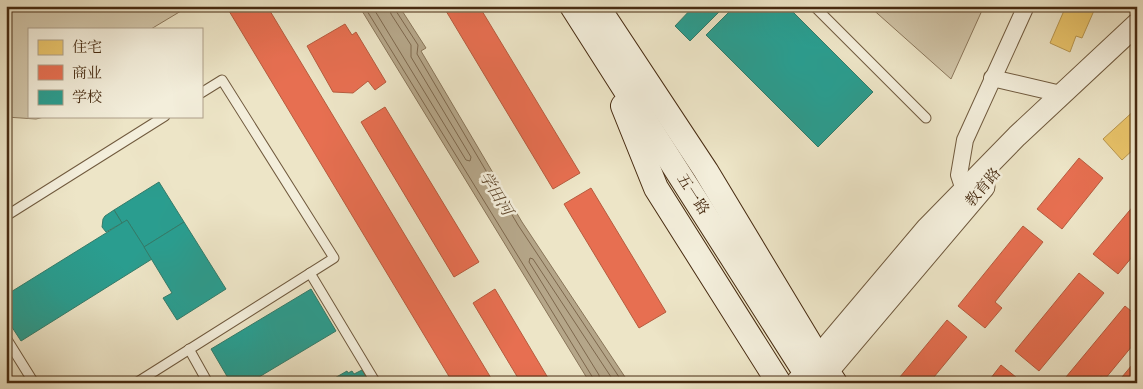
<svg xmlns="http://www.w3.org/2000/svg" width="1143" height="389" font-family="Vollkorn,'Noto Serif SC',serif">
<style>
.green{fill:#d1c5a8;stroke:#8c785c}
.water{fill:#b5a689;stroke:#897559}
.homes{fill:#e9c46a;stroke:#b8964f}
.shops{fill:#e76f51;stroke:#b75b3e}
.schools{fill:#2a9d8f;stroke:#337b69}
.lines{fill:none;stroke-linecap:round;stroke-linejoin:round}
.shore{stroke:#7e684d;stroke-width:1}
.service-casing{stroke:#705a3e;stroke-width:11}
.minor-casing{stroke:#705a3e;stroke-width:18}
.tertiary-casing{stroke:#705a3e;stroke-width:23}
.secondary-casing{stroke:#472b11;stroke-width:26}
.service{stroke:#f3eedb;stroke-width:9}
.minor{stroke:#f3eedb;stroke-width:16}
.tertiary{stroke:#f3eedb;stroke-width:21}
.secondary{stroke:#f3eedb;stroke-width:24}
.labels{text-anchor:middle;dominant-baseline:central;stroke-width:5;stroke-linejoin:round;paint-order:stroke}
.street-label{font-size:15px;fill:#472b11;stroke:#f3eedb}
.water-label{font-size:16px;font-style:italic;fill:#624a2f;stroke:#f3eedb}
</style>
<rect width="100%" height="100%" fill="#ede5c7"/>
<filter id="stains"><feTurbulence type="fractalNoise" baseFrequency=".004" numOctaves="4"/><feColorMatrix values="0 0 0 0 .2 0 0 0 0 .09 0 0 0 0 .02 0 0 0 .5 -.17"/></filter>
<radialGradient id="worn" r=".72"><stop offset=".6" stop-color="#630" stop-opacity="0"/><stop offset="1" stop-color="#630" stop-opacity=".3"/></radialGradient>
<g class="green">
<path d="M6 6H178L181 11 151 29H29V116H48L36 119 6 117Z"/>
<path d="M869 6H984L951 79Z"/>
</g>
<path class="water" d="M359 6H399L426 48 421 51 522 222 629 383H590Z"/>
<g class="homes">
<path d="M1066 6H1096L1082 38 1076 36 1070 52 1050 43Z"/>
<path d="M1137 108V146L1122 160 1103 139Z"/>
</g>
<g class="shops">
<path d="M226 6H267L494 383H453Z"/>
<path d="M443 6H479L580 173 553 189Z"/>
<path d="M345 24 352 35 356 32 386 82 375 90 368 81 353 93 333 92 307 46Z"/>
<path d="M385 107 479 262 454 277 361 122Z"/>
<path d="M1079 158 1103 178 1062 229 1037 209Z"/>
<path d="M591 188 666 312 639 328 564 204Z"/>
<path d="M1135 204 1137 205V251L1118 274 1093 254Z"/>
<path d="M1023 226 1043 242 995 302 1002 308 985 328 958 306Z"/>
<path d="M1079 273 1104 293 1039 371 1015 351Z"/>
<path d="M495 289 551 383H521L473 303Z"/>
<path d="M1125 306 1137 316V340L1105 379 1101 376 1096 383H1061Z"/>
<path d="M947 320 967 337 929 383H895Z"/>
<path d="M1137 359V383H1117Z"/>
<path d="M1001 365 1022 382 1021 383H987Z"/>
</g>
<g class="schools">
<path d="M694 6H725L690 41 675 26Z"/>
<path d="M735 6H787L873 92 818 147 706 35Z"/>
<path d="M159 182 184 222 144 247 127 220 122 223 114 210Z"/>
<path d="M114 210 122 223 106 232 102 227 103 219 105 216Z"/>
<path d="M127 220 152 259 21 341 6 318V295Z"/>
<path d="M184 222 226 289 177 320 163 298 172 293 144 247Z"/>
<path d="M311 289 336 331 249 383H231L211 349Z"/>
<path d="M362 370 370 383H333L334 382 333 379 347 371 348 373 352 371 354 374Z"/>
</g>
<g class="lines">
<g class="shore">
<path d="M364 6 593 378 594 383"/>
<path d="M372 6 466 160 470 161 471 157 411 57V45L391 14 389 6"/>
<path d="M396 6V11L418 45 417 54 518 225 623 383"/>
<path d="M600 383 599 375 529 262 530 258 533 259 615 383"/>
</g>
<g class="service-casing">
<g id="service">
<path d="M814 6 926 118"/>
<path d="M6 216 165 116"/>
<path d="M310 273 376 383"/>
<path d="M6 338 34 383"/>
<path d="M189 349 208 383"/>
<path d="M136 383 334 258 222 80 201 93"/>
</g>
</g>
<g class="minor-casing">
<g id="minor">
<path d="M992 78 1061 94"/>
<path d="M964 190 959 175 965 140 1026 6"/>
</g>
</g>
<g class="tertiary-casing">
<g id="tertiary">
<path d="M796 383 927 228 1017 136 1137 24"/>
<path d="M818 383 984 187"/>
</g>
</g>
<g class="secondary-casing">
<g id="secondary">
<path d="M572 6 812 383"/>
<path d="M597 6 706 171 818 357 835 383"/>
<path d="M623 106 656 188 779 383"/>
</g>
</g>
<use href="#service" class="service"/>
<use href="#minor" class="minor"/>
<use href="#tertiary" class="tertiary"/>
<use href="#secondary" class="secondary"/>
</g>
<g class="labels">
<g class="street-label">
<text transform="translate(984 188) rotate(-50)">教育路</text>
<text transform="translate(692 195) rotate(57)">五一路</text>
</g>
<g class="water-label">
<text transform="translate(495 194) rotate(58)">学田河</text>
</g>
</g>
<rect width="1143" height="389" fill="none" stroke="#ede5c7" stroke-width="25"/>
<rect x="8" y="8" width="1128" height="374" fill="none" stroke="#472b11" stroke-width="2.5"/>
<rect x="12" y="12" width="1118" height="364" fill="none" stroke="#472b11"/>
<rect x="28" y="28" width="175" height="90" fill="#f3eedb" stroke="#aea08a"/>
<rect x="38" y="40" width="25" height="15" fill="#e9c46a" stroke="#aea08a"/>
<text x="72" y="52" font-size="15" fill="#472b11">住宅</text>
<rect x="38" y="65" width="25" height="15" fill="#e76f51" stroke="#aea08a"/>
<text x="72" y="78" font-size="15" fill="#472b11">商业</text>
<rect x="38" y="90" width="25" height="15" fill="#2a9d8f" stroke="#aea08a"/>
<text x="72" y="102" font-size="15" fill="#472b11">学校</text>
<rect width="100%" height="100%" filter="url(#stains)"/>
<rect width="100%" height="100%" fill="url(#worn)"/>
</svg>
